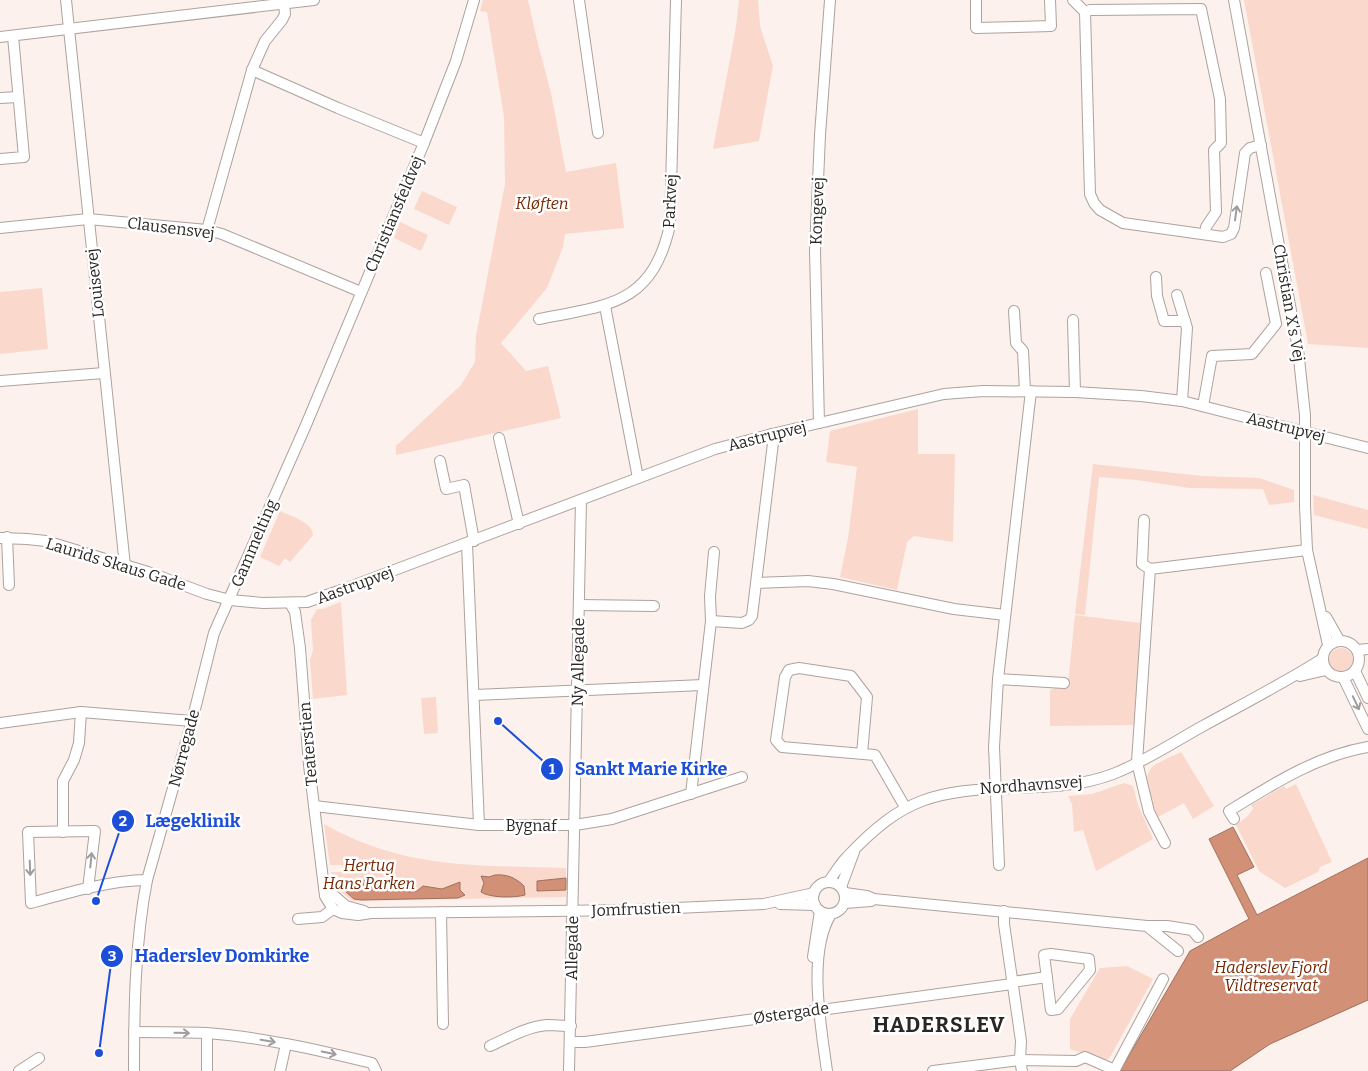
<svg xmlns="http://www.w3.org/2000/svg" width="1368" height="1071" font-family="Bitter,serif">
<style>
.green{fill:#fbd8cc}
.water{fill:#d29077;stroke:#9f705e}
.lines{fill:none;stroke-linecap:round;stroke-linejoin:round}
.minor-casing{stroke:#aca29e;stroke-width:12}
.minor{stroke:#fff;stroke-width:10}
.oneway{stroke:#9f9d9c}
.labels{text-anchor:middle;dominant-baseline:central;stroke-width:5;stroke-linejoin:round;paint-order:stroke}
.street-label{font-size:16px;fill:#292624;stroke:#fff}
.park-label{font-size:16px;font-style:italic;fill:#762700;stroke:#fff}
.district-label{font-size:21px;font-weight:bold;letter-spacing:1px;fill:#292624;stroke:#fff}
.leader{fill:none;stroke:#1d4ed8;stroke-width:2}
.callout-dot{fill:#1d4ed8;stroke:#fff;stroke-width:2}
.mark-label{font-size:15px;text-anchor:middle;font-weight:bold;fill:#fff}
.callout-label{font-size:18px;text-anchor:middle;font-weight:bold;fill:#1d4ed8;stroke:#fff;stroke-width:5;stroke-linejoin:round;paint-order:stroke}
</style>
<rect width="100%" height="100%" fill="#fcf1ed"/>
<g class="green">
<path d="M483 0H528L537 40 551 93 566 172 616 163 624 228 565 234 563 247 547 288 501 343 526 371 548 366 561 418 396 455V446L461 385 475 362 476 336 505 184 504 117 487 12 480 11Z"/>
<path d="M739 0H758L760 26 773 66 759 141 713 149 736 27Z"/>
<path d="M1244 0H1368V348L1308 344Z"/>
<path d="M422 191 457 207 449 225 414 209Z"/>
<path d="M400 222 428 235 421 251 394 238Z"/>
<path d="M42 288 48 349 0 354V292Z"/>
<path d="M918 409V454H955L953 542 914 536 907 542 897 590 840 577 848 538 857 467 826 462 830 431Z"/>
<path d="M1093 464 1202 476 1259 478 1294 490V502L1269 505 1263 489 1189 488 1137 480 1099 477 1085 615 1075 614Z"/>
<path d="M1313 495 1368 510V529L1314 515Z"/>
<path d="M280 511C290 516 313 522 313 535L290 562 285 558 279 566 260 557Z"/>
<path d="M341 602 347 695 313 699 310 660 313 650 311 620 317 609H322Z"/>
<path d="M1075 615 1140 623 1135 725 1050 726V690L1068 684Z"/>
<circle cx="1341" cy="660" r="12"/>
<path d="M436 697 438 733 424 734 421 698Z"/>
<path d="M1181 752 1214 806 1193 819 1184 803 1158 817C1152 803 1140 780 1152 767 1158 762 1173 756 1181 752Z"/>
<path d="M1124 783 1133 786 1138 805 1153 839 1096 871 1083 830 1074 832 1072 804 1068 796 1092 794Z"/>
<path d="M1296 784 1332 862 1320 867 1318 872 1285 888 1259 871 1236 825 1247 817 1253 809 1251 805 1284 786 1286 789Z"/>
<path d="M324 824C405 870 477 865 566 868V897L353 901C341 894 334 885 331 872H342V865H330Z"/>
<path d="M1127 966 1153 979 1109 1059 1105 1060 1070 1049V1019L1100 968Z"/>
</g>
<g class="water">
<path d="M1233 827 1254 867 1237 875 1257 915 1368 858V1000L1270 1044 1230 1071H1120L1190 951 1249 919 1209 839Z"/>
<path d="M495 875C507 874 516 878 524 886L525 895C514 898 490 898 481 892L484 883 481 876 489 877Z"/>
<path d="M566 878V890L537 891V881Z"/>
<path d="M364 880 373 881 388 887 399 888 409 892 417 891 423 886 442 889 460 882V890L465 895 458 898 361 900 354 899 346 892V889Z"/>
</g>
<g class="lines">
<g class="minor-casing">
<g id="minor">
<path d="M66 0 125 566"/>
<path d="M579 0 598 133"/>
<path d="M976 0V28L1051 26 1050 0"/>
<path d="M1073 0 1085 12 1090 194 1094 203 1100 210 1123 223 1223 237 1231 234 1234 228 1245 153 1250 148 1261 145"/>
<path d="M1234 0 1298 349 1305 415V506L1307 550 1328 645"/>
<path d="M1085 12 1090 10 1201 9 1220 99 1221 143 1214 150 1216 212 1206 227 1205 234"/>
<path d="M0 37 314 0"/>
<path d="M252 70 338 108 424 143"/>
<path d="M0 98 18 97"/>
<path d="M0 159 24 157 13 36"/>
<path d="M0 228 88 219 207 230 222 234 361 292"/>
<path d="M207 230 252 70 265 41 282 20 285 14 284 4"/>
<path d="M1156 277 1157 296 1164 321H1185"/>
<path d="M1177 295 1187 328 1182 401"/>
<path d="M605 306 638 478"/>
<path d="M1014 311 1016 343 1023 351 1025 391"/>
<path d="M539 319C609 305 652 305 670 225L676 0"/>
<path d="M1073 320 1075 392"/>
<path d="M0 381 104 373"/>
<path d="M1203 406 1212 356 1252 354 1276 324 1266 273"/>
<path d="M819 423 815 250 820 135 830 0"/>
<path d="M499 438 519 524"/>
<path d="M440 461 446 489 464 485 474 541"/>
<path d="M1144 520 1142 564 1150 569"/>
<path d="M7 537 9 585"/>
<path d="M0 538 27 539 46 541 148 572 207 594 230 600 263 603 307 602 347 588 715 449 772 434 944 394 983 391 1075 392 1141 396 1182 401 1368 448"/>
<path d="M467 544 479 825"/>
<path d="M756 583 808 581 833 584 954 609 1005 615"/>
<path d="M290 603 295 612 300 648 309 765 325 896 333 909 342 913 358 915 371 913 632 910 764 904 814 893"/>
<path d="M579 605 654 606"/>
<path d="M1326 617 1339 640"/>
<path d="M711 621 710 596 714 552"/>
<circle cx="1341" cy="659" r="18"/>
<path d="M1357 650 1368 649"/>
<path d="M1355 671 1368 698"/>
<path d="M1300 676 1326 670"/>
<path d="M1343 677 1368 729"/>
<path d="M998 679 1064 683"/>
<path d="M474 695 703 685"/>
<path d="M0 723 81 712 192 721"/>
<path d="M862 754 867 697 851 676 799 668 789 670 785 677 776 740 782 747 875 755 905 807"/>
<path d="M691 794 711 621 742 623 749 620 752 616 773 443 772 434"/>
<path d="M314 806 479 825H575L612 819 742 777"/>
<path d="M1234 819 1229 811C1273 784 1316 756 1368 747"/>
<path d="M63 832V781L74 760 79 743 81 712"/>
<path d="M1165 843 1149 812 1137 762 1150 569 1307 550"/>
<path d="M999 865 994 747 998 679 1031 391"/>
<path d="M829 881C835 873 840 864 847 857 903 797 936 790 1015 788 1049 787 1081 786 1113 774 1144 762 1174 742 1203 726 1243 704 1284 683 1322 659"/>
<circle cx="829" cy="898" r="16"/>
<path d="M324 887 346 906 364 911"/>
<path d="M841 887 854 852"/>
<path d="M88 889 95 831 28 832 31 903C66 893 111 880 147 880"/>
<path d="M845 893 867 896 874 899 1147 926H1167L1192 930 1198 937"/>
<path d="M845 903 871 901"/>
<path d="M780 904 815 905"/>
<path d="M1004 911V924L1021 1041 1020 1060 1022 1071"/>
<path d="M441 912 443 1024"/>
<path d="M298 919 322 917 333 909"/>
<path d="M1147 926 1178 951"/>
<path d="M1051 954 1089 959 1090 970 1058 1009 1051 1010 1044 955Z"/>
<path d="M813 957 820 911"/>
<path d="M1012 982 1047 977"/>
<path d="M134 1032C158 1032 182 1032 206 1033 262 1037 318 1050 372 1063L376 1071"/>
<path d="M207 1033V1071"/>
<path d="M570 1042H585L1012 984"/>
<path d="M490 1046C508 1038 526 1027 547 1025 554 1025 563 1026 571 1026"/>
<path d="M19 1071 39 1058"/>
<path d="M134 1071C134 1008 135 942 147 880L192 721 214 633 306 425 424 143 456 61 474 0"/>
<path d="M280 1071 286 1044"/>
<path d="M569 1071 581 500"/>
<path d="M827 1071C821 1027 807 953 831 914"/>
<path d="M933 1071 1020 1060 1076 1061 1085 1057 1115 1070"/>
<path d="M1114 1071 1163 979"/>
</g>
</g>
<use href="#minor" class="minor"/>
</g>
<defs><path id="oneway-shaft" d="M-6 0H5M1.5-3L5.5 0L1.5 3" fill="none" stroke-width="1.6" stroke-linecap="round" stroke-linejoin="round" transform="scale(1.25)"/></defs>
<g class="oneway">
<use href="#oneway-shaft" transform="translate(1236 213) rotate(-82)"/>
<use href="#oneway-shaft" transform="translate(1356 703) rotate(65)"/>
<use href="#oneway-shaft" transform="translate(91 860) rotate(-84)"/>
<use href="#oneway-shaft" transform="translate(30 868) rotate(88)"/>
<use href="#oneway-shaft" transform="translate(182 1033) rotate(1)"/>
<use href="#oneway-shaft" transform="translate(268 1041) rotate(10)"/>
<use href="#oneway-shaft" transform="translate(329 1053) rotate(12)"/>
</g>
<g class="labels">
<g class="street-label">
<text transform="translate(670 201) rotate(-87)">Parkvej</text>
<text transform="translate(817 211) rotate(-88)">Kongevej</text>
<text transform="translate(394 214) rotate(-67)">Christiansfeldvej</text>
<text transform="translate(171 228) rotate(7)">Clausensvej</text>
<text transform="translate(95 283) rotate(-96)">Louisevej</text>
<text transform="translate(1289 303) rotate(80)">Christian X's Vej</text>
<text transform="translate(1286 427) rotate(14)">Aastrupvej</text>
<text transform="translate(767 436) rotate(-14)">Aastrupvej</text>
<text transform="translate(254 543) rotate(-67)">Gammelting</text>
<text transform="translate(116 564) rotate(17)">Laurids Skaus Gade</text>
<text transform="translate(355 585) rotate(-20)">Aastrupvej</text>
<text transform="translate(578 662) rotate(-89)">Ny Allegade</text>
<text transform="translate(308 744) rotate(-95)">Teaterstien</text>
<text transform="translate(184 748) rotate(-75)">Nørregade</text>
<text transform="translate(1031 785) rotate(-4)">Nordhavnsvej</text>
<text x="531" y="825">Bygnaf</text>
<text transform="translate(636 909) rotate(-2)">Jomfrustien</text>
<text transform="translate(572 948) rotate(-89)">Allegade</text>
<text transform="translate(791 1013) rotate(-8)">Østergade</text>
</g>
<g class="park-label">
<text x="542" y="203">Kløften</text>
<text x="369" y="865">Hertug<tspan x="369" dy="18">Hans Parken</tspan></text>
<text x="1271" y="967">Haderslev Fjord<tspan x="1271" dy="18">Vildtreservat</tspan></text>
</g>
<g class="district-label">
<text x="939" y="1025">HADERSLEV</text>
</g>
</g>
<path class="leader" d="M498 721L552 769M96 901L123 821M99 1053L112 956"/>
<g class="callout-dot">
<circle cx="498" cy="721" r="5"/>
<circle cx="96" cy="901" r="5"/>
<circle cx="99" cy="1053" r="5"/>
<circle cx="552" cy="769" r="12"/>
<circle cx="123" cy="821" r="12"/>
<circle cx="112" cy="956" r="12"/>
</g>
<g class="mark-label">
<text x="552" y="774">1</text>
<text x="123" y="826">2</text>
<text x="112" y="961">3</text>
</g>
<g class="callout-label">
<text x="651" y="775">Sankt Marie Kirke</text>
<text x="193" y="827">Lægeklinik</text>
<text x="222" y="962">Haderslev Domkirke</text>
</g>
</svg>
